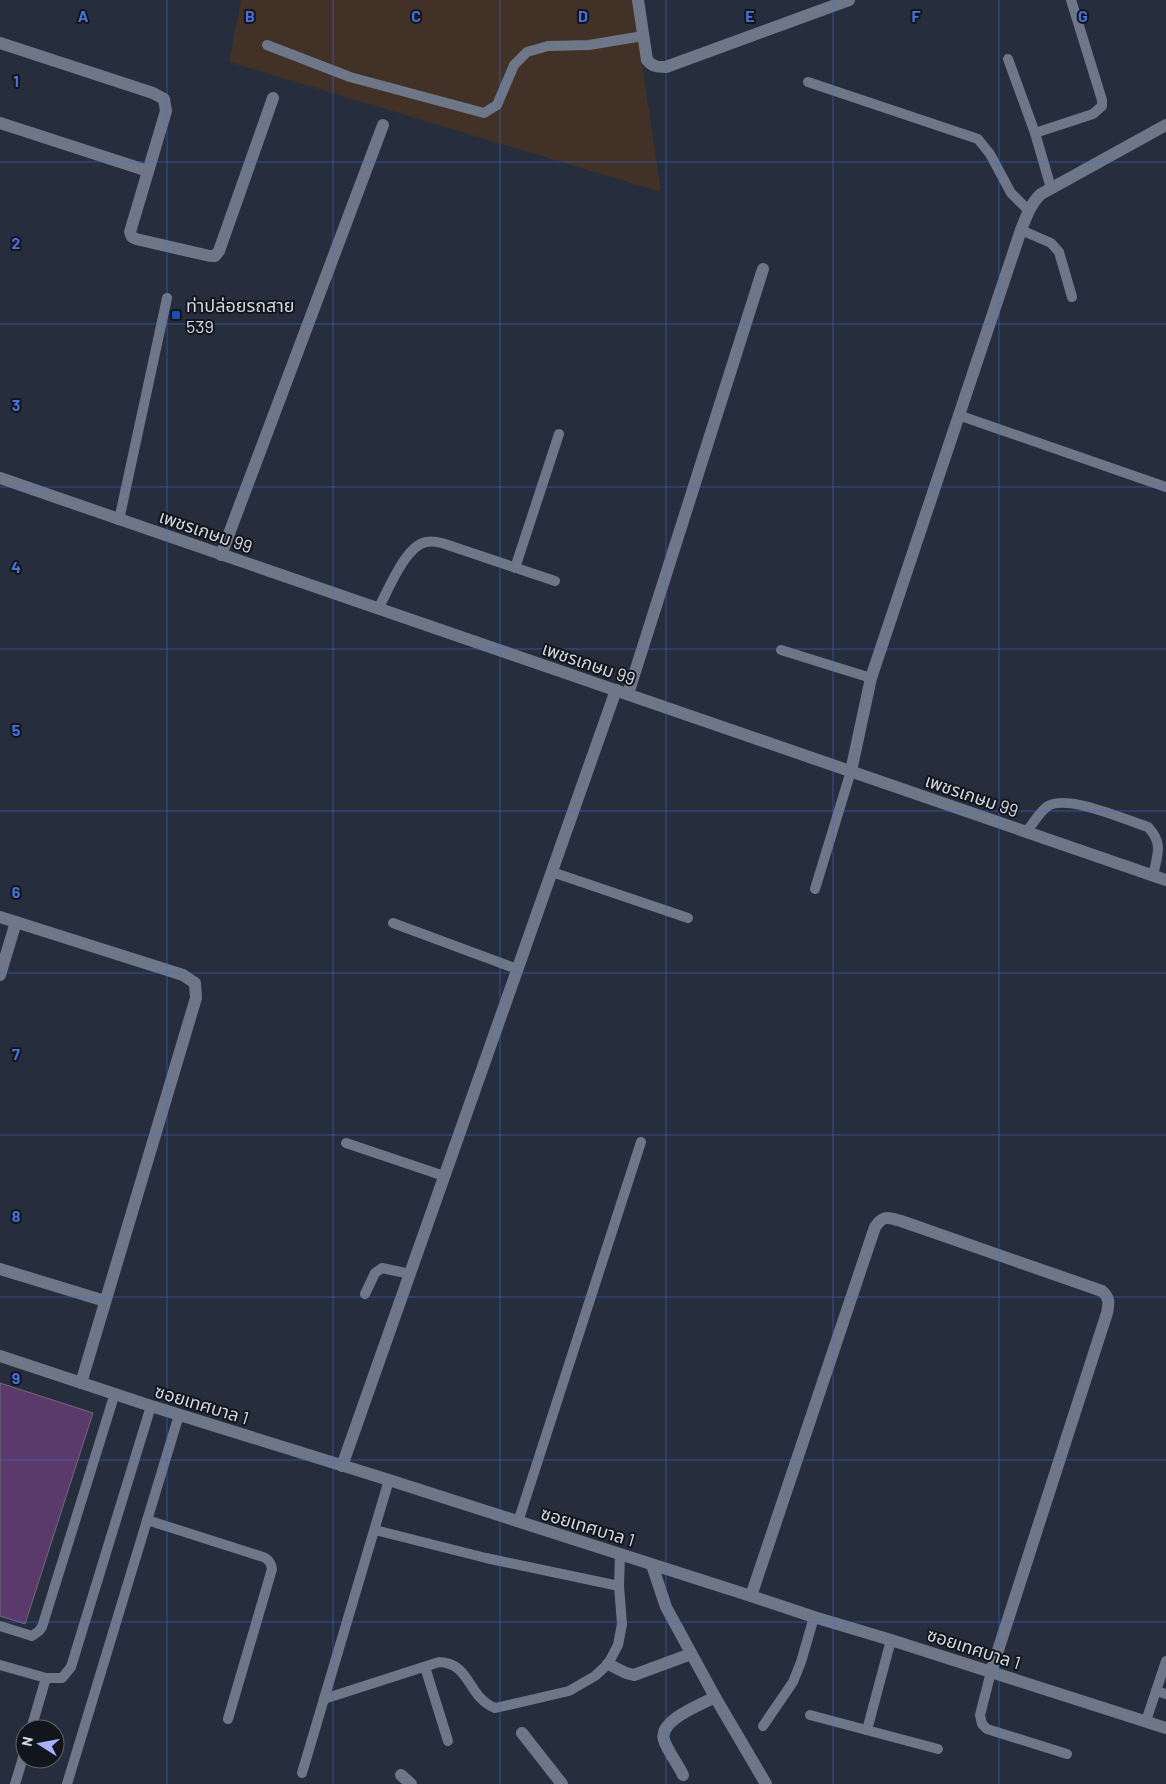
<svg xmlns="http://www.w3.org/2000/svg" width="1166" height="1784" font-family="Barlow,'Noto Sans Thai',sans-serif">
<style>
.industrial{fill:#413126}
.building{fill:#5a3a6b;stroke:#746a7a}
.lines{fill:none;stroke-linecap:round;stroke-linejoin:round}
.service{stroke:#6e7787;stroke-width:10}
.minor{stroke:#6e7787;stroke-width:12}
.grid{fill:none;stroke:#4a70da;stroke-width:1;stroke-opacity:0.55}
.transit-dot{fill:#1a4fb4;stroke:#12161c;stroke-width:2}
.labels{text-anchor:middle;dominant-baseline:central;stroke-width:4;stroke-linejoin:round;paint-order:stroke}
.poi-label{font-size:18px;fill:#d3d8e2;stroke:#12161c;text-anchor:start}
.street-label{font-size:18px;fill:#d3d8e2;stroke:#12161c}
.grid-label{font-size:16px;text-anchor:middle;font-weight:bold;fill:#4a70da;stroke:#12161c;stroke-width:4;stroke-linejoin:round;paint-order:stroke}
</style>
<rect width="100%" height="100%" fill="#262d3c"/>
<path class="industrial" d="M241 0H638L637 29 661 192 229 62Z"/>
<path class="building" d="M0 1383 93 1413 25 1624 0 1616Z"/>
<g class="lines">
<g class="service">
<path d="M267 45 350 77 484 113 497 105 514 65 527 52 548 46 589 45 643 36"/>
<path d="M1008 59 1035 133 1051 188"/>
<path d="M808 82 978 139 990 154 1011 193 1029 211"/>
<path d="M1035 133 1093 114 1102 106V100L1071 0"/>
<path d="M1021 230 1051 243 1059 252 1072 297"/>
<path d="M958 415 1166 487"/>
<path d="M119 520 167 298"/>
<path d="M515 568 559 434"/>
<path d="M378 609C388 591 405 546 426 542 431 541 438 542 442 543L555 581"/>
<path d="M781 650 871 678"/>
<path d="M1026 832C1033 824 1040 811 1048 806 1068 794 1126 820 1148 827 1164 844 1157 855 1153 876"/>
<path d="M552 872 688 918"/>
<path d="M815 889 851 771"/>
<path d="M393 923 517 969"/>
<path d="M346 1143 444 1176"/>
<path d="M365 1294 375 1273 382 1268 410 1274"/>
<path d="M147 1520 260 1556C268 1558 271 1562 272 1569L228 1719"/>
<path d="M518 1522 641 1142"/>
<path d="M375 1530 486 1558 619 1586"/>
<path d="M0 1626 32 1636 39 1631 42 1627 115 1393"/>
<path d="M0 1665 46 1678 31 1729"/>
<path d="M425 1667 448 1741"/>
<path d="M991 1672 980 1715 982 1724 987 1729 1067 1754"/>
<path d="M46 1678H62L71 1667 151 1406"/>
<path d="M1156 1691 1166 1694"/>
<path d="M324 1699 439 1662C471 1663 467 1697 495 1708L569 1691 595 1676 608 1664 618 1645 622 1624 619 1586 620 1554"/>
<path d="M810 1715 938 1749"/>
<path d="M1146 1721 1166 1661"/>
<path d="M763 1726 793 1682 801 1662 814 1617"/>
<path d="M867 1730 891 1640"/>
<path d="M302 1773 389 1480"/>
<path d="M15 1784 25 1751"/>
<path d="M67 1784 179 1415"/>
</g>
<g class="minor">
<path d="M638 0 647 60C653 67 657 67 666 67L849 0"/>
<path d="M0 43 153 93 164 99 166 111 130 232 132 237 136 239 210 256H215L219 251 273 98"/>
<path d="M0 123 148 171"/>
<path d="M0 478 1166 880"/>
<path d="M221 555 383 125"/>
<path d="M628 694 763 269"/>
<path d="M851 771 871 678 1021 230C1026 217 1031 203 1041 194L1166 125"/>
<path d="M0 917 183 975 195 983 196 998 81 1383"/>
<path d="M0 975 16 922"/>
<path d="M0 1269 105 1301"/>
<path d="M0 1356 151 1406 389 1480 751 1596 814 1617 891 1640 1166 1728"/>
<path d="M342 1466 616 690"/>
<path d="M652 1565 666 1607 715 1697 766 1784"/>
<path d="M751 1596 875 1227C883 1215 888 1217 901 1221L1102 1291C1110 1298 1109 1303 1107 1313L991 1672"/>
<path d="M608 1664 626 1673 634 1675 691 1654"/>
<path d="M522 1733 562 1784"/>
<path d="M401 1775 411 1784"/>
<path d="M683 1775C678 1764 668 1752 664 1740 658 1720 701 1705 715 1697"/>
</g>
</g>
<path class="grid" d="M167 0V1784M333 0V1784M500 0V1784M666 0V1784M833 0V1784M999 0V1784M0 162H1166M0 324H1166M0 487H1166M0 649H1166M0 811H1166M0 973H1166M0 1135H1166M0 1297H1166M0 1460H1166M0 1622H1166"/>
<rect class="transit-dot" x="171" y="310" width="10" height="10" rx="2.5"/>
<g class="labels">
<g class="poi-label">
<text x="186" y="305">ท่าปล่อยรถสาย<tspan x="186" dy="21">539</tspan></text>
</g>
<g class="street-label">
<text transform="translate(206 531) rotate(19)">เพชรเกษม 99</text>
<text transform="translate(589 663) rotate(19)">เพชรเกษม 99</text>
<text transform="translate(972 795) rotate(19)">เพชรเกษม 99</text>
<text transform="translate(202 1404) rotate(17)">ซอยเทศบาล 1</text>
<text transform="translate(588 1526) rotate(17)">ซอยเทศบาล 1</text>
<text transform="translate(974 1648) rotate(18)">ซอยเทศบาล 1</text>
</g>
</g>
<g class="grid-label">
<text x="83" y="22">A</text>
<text x="250" y="22">B</text>
<text x="416" y="22">C</text>
<text x="583" y="22">D</text>
<text x="750" y="22">E</text>
<text x="916" y="22">F</text>
<text x="1083" y="22">G</text>
<text x="16" y="87">1</text>
<text x="16" y="249">2</text>
<text x="16" y="411">3</text>
<text x="16" y="573">4</text>
<text x="16" y="736">5</text>
<text x="16" y="898">6</text>
<text x="16" y="1060">7</text>
<text x="16" y="1222">8</text>
<text x="16" y="1384">9</text>
</g>
<g transform="translate(40 1744) rotate(281)"><circle r="24" fill="#12161c" stroke="#5f646b"/>
<path d="M0-4L9 19L0 12L-9 19Z" fill="#a7b0fc"/>
<text y="-8" font-size="14" font-weight="bold" text-anchor="middle" fill="#d3d8e2">N</text>
</g>
</svg>
